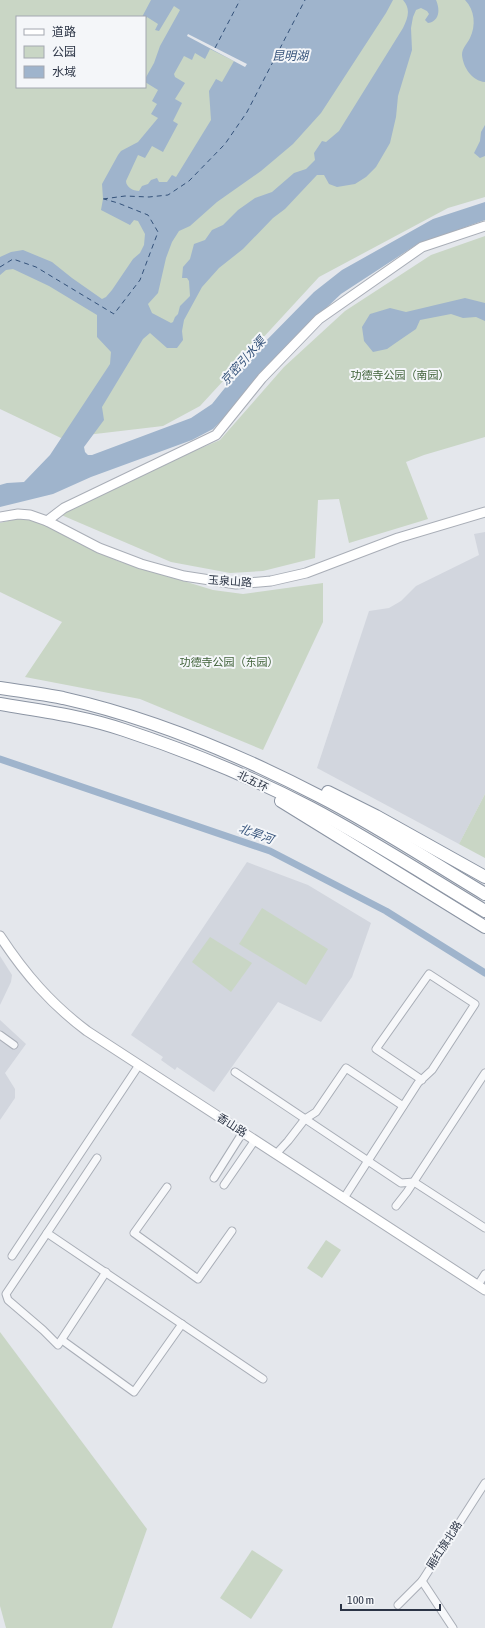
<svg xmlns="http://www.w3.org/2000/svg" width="485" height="1628" font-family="'Asap Condensed','Noto Sans SC',sans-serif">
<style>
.built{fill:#d2d6de}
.green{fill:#c9d6c5;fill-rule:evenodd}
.water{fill:#9fb4cc;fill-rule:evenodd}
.pier{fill:#e4e7ec}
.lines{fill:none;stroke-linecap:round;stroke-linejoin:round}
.canal{stroke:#9fb4cc;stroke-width:7}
.ferry{stroke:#34527a;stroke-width:1;stroke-dasharray:5 4;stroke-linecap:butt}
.street-casing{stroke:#a9aeb7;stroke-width:9}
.secondary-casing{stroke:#a9aeb7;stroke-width:11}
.highway-casing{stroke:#8b94a3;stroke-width:14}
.street{stroke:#f7f8fa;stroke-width:7}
.secondary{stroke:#fff;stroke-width:9}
.highway{stroke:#fff;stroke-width:12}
.labels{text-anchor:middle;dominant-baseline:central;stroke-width:4;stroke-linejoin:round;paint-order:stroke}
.park-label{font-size:11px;fill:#3f6138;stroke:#f4f6f9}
.street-label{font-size:11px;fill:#2b3445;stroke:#f4f6f9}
.water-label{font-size:12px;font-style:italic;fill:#34527a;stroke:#f4f6f9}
</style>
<rect width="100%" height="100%" fill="#e4e7ec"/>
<g class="built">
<path d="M485 532V794L459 844 317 768 369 611 389 608 401 601 416 586 479 555 474 534Z"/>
<path d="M247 862 308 885 371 923 352 977 321 1022 278 1002 214 1092 177 1067 175 1070 161 1060 163 1057 131 1035Z"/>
<path d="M0 956 12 975 11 982 0 1005Z"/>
<path d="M0 1020 26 1044 5 1073 15 1089V1098L0 1120Z"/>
</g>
<g class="green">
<path d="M0 0H485V197L448 208 319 277 200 406 163 426 61 438 0 409ZM17 17H145V87H17Z"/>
<path d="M485 236V437L424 455 406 462 428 519 349 543 339 499 318 500 315 558 263 571 230 573 171 562 52 511 220 440 284 367 345 311 431 255Z"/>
<path d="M24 517 65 533 72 540 118 561 213 590 243 594 323 583V622L263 750 140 699 25 677 62 622 0 592V523Z"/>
<path d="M485 794V858L459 844Z"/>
<path d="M262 908 328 949 306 985 239 944Z"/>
<path d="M210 937 252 963 231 992 192 962Z"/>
<path d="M326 1240 341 1250 322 1278 307 1268Z"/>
<path d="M0 1332 147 1529 112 1628H6L0 1606Z"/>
<path d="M252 1550 283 1570 251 1619 220 1598Z"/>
</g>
<g class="water">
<path d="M151 0H393L386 13 321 113 293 144 261 171 217 202 190 226 179 231 172 242 166 258 158 293 148 304 152 313 171 323 173 322 175 317 178 314 180 306 190 296 189 281 187 278H182L183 267 190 259 194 244 205 240 212 230 223 225 238 210 255 198 272 192 294 173 306 169 315 160 314 153 322 141 326 142 339 131 403 28C408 18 411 9 403 0H436C440 9 440 21 428 23L425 20 429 14 427 11 421 8 416 10 413 17 411 28 412 50 398 96 396 117 390 143 376 167 366 177 355 184 337 187 329 184 324 175H317L285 209 273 218 243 249 219 268 202 287 184 320 182 331 183 340 177 348H167L150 333 143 339 102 407 104 420 84 447 85 452 88 455H92L191 418 212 404 249 358 314 292 342 270 433 219 485 202V220L416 245 341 294 303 330 227 415 213 429 192 440 91 477 53 494 0 507V485L7 483 24 482 50 455 110 364 111 352 97 337V315L49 286 13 269 6 270 0 275V257L11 252 23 250 52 262 72 278 102 299 106 297 112 290 133 259 140 253 144 245 145 234 138 221 134 220 130 225 101 210 103 199 102 184 118 155 121 151 138 142 158 118 151 114 157 104 152 101 158 90 145 82V79L154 63 160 46 180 10 174 6 159 31 155 30 158 24 147 17 145 20V17H142ZM210 49 234 61 222 82 216 79 209 91 211 120 176 177 172 175 167 182H159L157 178 151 180 148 184 142 186 139 191C133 191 126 187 126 181L138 155 145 158 152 146 163 152 178 124 173 121 182 103 175 99 185 83 175 77 174 74 184 56 192 60 195 53 205 59Z"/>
<path d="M465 0H485V82C472 81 463 67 462 55 462 48 467 44 470 38 476 26 475 10 465 0Z"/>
<path d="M485 125V156L480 158 474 153 480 141 481 132Z"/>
<path d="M465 298 485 303V321L476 317 463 318 451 314 420 320 416 329 397 342 387 349 373 352 364 341 362 327 370 314 390 308 406 312Z"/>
</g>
<path class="pier" d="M188 34 247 64 245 67 187 36Z"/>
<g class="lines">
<path class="canal" d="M0 759 270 851 386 911 485 973"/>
<g class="ferry">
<path d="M215 48 240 0"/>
<path d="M103 199 125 196 149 197 168 195 189 181 225 144 247 112 305 0"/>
<path d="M0 267 13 259 36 267 114 314 140 280 158 232 148 215 118 203 104 199"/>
</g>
<g class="street-casing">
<g id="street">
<path d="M0 1035 14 1045"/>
<path d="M235 1072 401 1183 414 1182 485 1228"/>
<path d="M276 1154 288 1141 305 1119 316 1112 346 1068 403 1106"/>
<path d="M97 1158 47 1233 263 1379"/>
<path d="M214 1178 243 1132"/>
<path d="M224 1185 255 1140"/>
<path d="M167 1187 134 1233 198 1279 232 1231"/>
<path d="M344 1198 418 1083 432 1070 475 1004 429 974 376 1049 422 1080"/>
<path d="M396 1206 407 1192 485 1073"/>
<path d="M47 1233 6 1294 8 1300 43 1330 58 1345 106 1272"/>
<path d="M12 1256 139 1065"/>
<path d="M478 1285 485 1274"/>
<path d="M62 1340 134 1392 182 1324"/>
<path d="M398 1605 422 1581"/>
<path d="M453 1628 422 1581 485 1483"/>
</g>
</g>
<g class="secondary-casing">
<g id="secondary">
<path d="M0 517 18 514 30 515 47 521 99 548 141 564 184 576 236 584 271 581 306 573 398 538 485 512"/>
<path d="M47 521 64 508 216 435 262 378 319 319 422 247 485 226"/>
<path d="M0 936C25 974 51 1004 87 1031L485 1290"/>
</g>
</g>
<g class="highway-casing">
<g id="highway">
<path d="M0 688C21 691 42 694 63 698 152 718 238 754 319 796 376 825 430 861 485 894"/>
<path d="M0 704C41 711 84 716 124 730 188 751 251 777 311 808 370 839 427 876 485 911"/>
<path d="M328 792 376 816 485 877"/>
<path d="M281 801 485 927"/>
</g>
</g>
<use href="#street" class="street"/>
<use href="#secondary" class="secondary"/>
<use href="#highway" class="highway"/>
</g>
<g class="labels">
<g class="park-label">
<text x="400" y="375">功德寺公园（南园）</text>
<text x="229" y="662">功德寺公园（东园）</text>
</g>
<g class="street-label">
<text transform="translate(230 581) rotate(4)">玉泉山路</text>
<text transform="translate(253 781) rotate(26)">北五环</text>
<text transform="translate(232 1125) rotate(33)">香山路</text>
<text transform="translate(444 1545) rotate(-57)">厢红旗北路</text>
</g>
<g class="water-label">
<text x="290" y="56">昆明湖</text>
<text transform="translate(243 361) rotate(-48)">京密引水渠</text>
<text transform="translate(256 834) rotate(20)">北旱河</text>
</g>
</g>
<rect x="16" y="16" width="130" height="72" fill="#f4f6f9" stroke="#a4a8b1"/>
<rect x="24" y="29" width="20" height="6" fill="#ffffff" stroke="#a4a8b1"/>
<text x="52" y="36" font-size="12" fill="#2b3445">道路</text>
<rect x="24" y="46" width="20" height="12" fill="#c9d6c5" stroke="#a4a8b1"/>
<text x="52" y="56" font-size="12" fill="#2b3445">公园</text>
<rect x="24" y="66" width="20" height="12" fill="#9fb4cc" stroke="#a4a8b1"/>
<text x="52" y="76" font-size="12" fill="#2b3445">水域</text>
<path d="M341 1604v6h99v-6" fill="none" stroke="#2b3445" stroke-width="2"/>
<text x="347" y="1604" font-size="12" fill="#2b3445" stroke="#f4f6f9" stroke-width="3" paint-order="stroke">100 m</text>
</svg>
